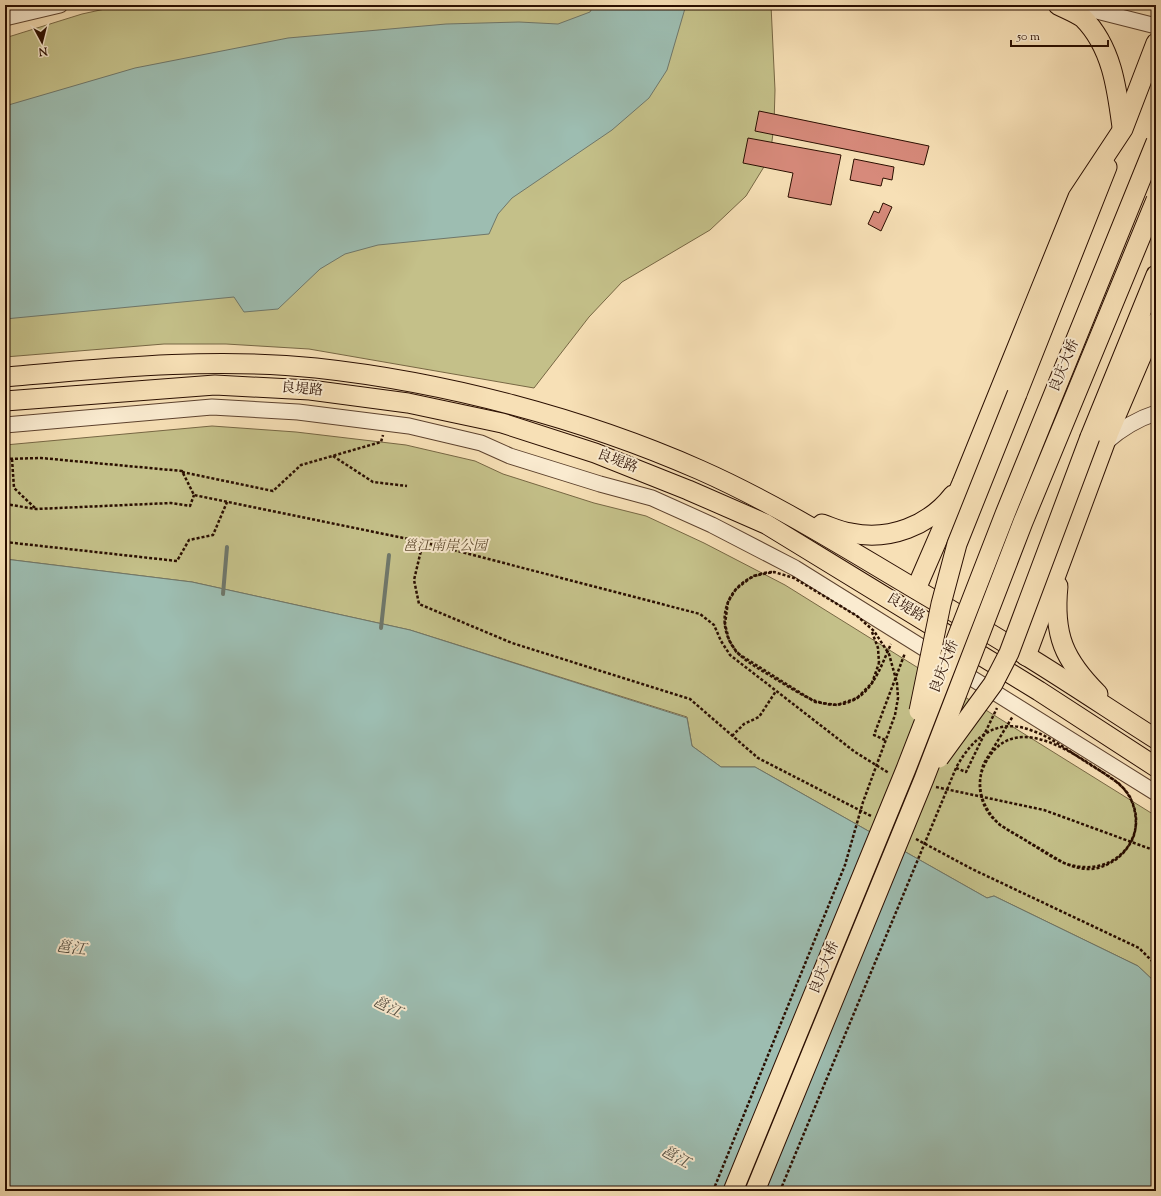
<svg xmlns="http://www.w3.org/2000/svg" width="1161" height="1196" font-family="'Sorts Mill Goudy','Noto Serif SC',serif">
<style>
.green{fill:#c4c089;stroke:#776744}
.water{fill:#9dbdb1;stroke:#6f776a}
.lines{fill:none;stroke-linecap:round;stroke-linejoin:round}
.stream{stroke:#6f776a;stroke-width:4}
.building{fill:#d78a7b;stroke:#2a0e00}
.minor-casing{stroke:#5d422e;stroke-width:17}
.major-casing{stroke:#2a0e00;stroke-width:21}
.path{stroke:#2a0e00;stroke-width:2.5;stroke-dasharray:3 2;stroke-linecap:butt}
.minor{stroke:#faebd0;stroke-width:15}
.major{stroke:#f7e0b6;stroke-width:19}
.major-bridge-casing{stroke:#2a0e00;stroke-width:21;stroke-linecap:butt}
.path-bridge{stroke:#2a0e00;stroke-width:2.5;stroke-dasharray:3 2;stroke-linecap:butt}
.major-bridge{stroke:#f7e0b6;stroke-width:19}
.labels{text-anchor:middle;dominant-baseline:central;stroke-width:4;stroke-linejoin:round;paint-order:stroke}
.street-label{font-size:14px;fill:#2a0e00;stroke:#faebd0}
.park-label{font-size:14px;font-style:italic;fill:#604c30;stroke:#faebd0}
.water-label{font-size:15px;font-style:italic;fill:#524b3e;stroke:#faebd0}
</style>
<rect width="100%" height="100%" fill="#f7e0b6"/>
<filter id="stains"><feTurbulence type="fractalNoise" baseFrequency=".005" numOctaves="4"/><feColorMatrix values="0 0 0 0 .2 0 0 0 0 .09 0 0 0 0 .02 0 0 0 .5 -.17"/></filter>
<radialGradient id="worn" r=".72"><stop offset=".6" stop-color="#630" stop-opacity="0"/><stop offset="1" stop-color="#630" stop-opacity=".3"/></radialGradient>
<g class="green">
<path d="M123 5H771L775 90 774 125 770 157 746 196 710 230 622 282 589 317 534 388 309 349 226 344H164L5 357V38L82 14Z"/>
<path d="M212 426 296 432 406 445 475 461 503 474 594 503 646 516 704 543 785 585 1156 816V983L1138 966 994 896 987 898 755 767H721L692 746 687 717 410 630 192 582 5 559V445Z"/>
</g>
<g class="water">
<path d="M594 5H686L667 70 649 98 612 130 512 198 498 214 489 234 378 245 345 254 320 269 278 309 244 312 234 297 5 319V106L135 68 288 38 446 24 519 22 558 24 590 12Z"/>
<path d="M5 559 192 582 410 630 687 718 692 746 721 767H755L987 898 994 896 1138 966 1156 983V1191H5Z"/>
</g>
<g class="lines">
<g class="stream">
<path d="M223 594 227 547"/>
<path d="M381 628 389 555"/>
</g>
</g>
<g class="building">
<path d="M759 111 929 146 924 165 755 131Z"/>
<path d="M748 138 841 155 831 205 788 197 793 173 743 163Z"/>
<path d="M854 159 894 167 892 180 883 178 881 186 850 180Z"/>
<path d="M883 203 892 207 881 231 868 224 874 211 879 213Z"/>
</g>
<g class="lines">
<g class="minor-casing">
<g id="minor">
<path d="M1073 5 1156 26"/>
<path d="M5 18 60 5"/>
<path d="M5 425 212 407 298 412 409 426 481 443 510 456 600 484 652 498 712 525 795 568 1156 793"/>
<path d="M1106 442C1121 429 1137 419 1156 413"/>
</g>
</g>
<g class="major-casing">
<g id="major">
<path d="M1058 5C1066 9 1076 13 1083 18 1112 47 1117 89 1122 127"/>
<path d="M5 377C108 368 213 357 316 368 445 382 582 418 700 470 761 497 818 531 875 565 925 595 975 624 1025 655 1069 682 1112 711 1156 739"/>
<path d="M1017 394 1107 167"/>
<path d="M5 401 215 385 310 390 408 403 502 423 595 453 688 490 766 524 1039 691 1156 767"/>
<path d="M1090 437 1156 275"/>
<path d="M822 524C831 527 841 532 851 533 889 541 929 526 953 495"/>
<path d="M1058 586C1053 635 1064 660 1098 694"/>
<path d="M916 589 962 483 1078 197 1123 129 1156 43"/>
<path d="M1026 656 1109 432 1156 322"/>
</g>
</g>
<g class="path">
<path d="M333 456 373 482 407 486"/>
<path d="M5 459 41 458 182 471 194 495 423 542 700 614 714 625 721 641 730 655 855 752 889 773"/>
<path d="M12 459 14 488 35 508"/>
<path d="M182 472 273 491 301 465 381 442 383 435"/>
<path d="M5 504 36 509 171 503 190 506 194 495"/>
<path d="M5 542 177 561 189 540 213 535 227 502"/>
<path d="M423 542 414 580 419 604 512 643 690 699 758 758 871 816"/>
<path d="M772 572C757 573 742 580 733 593 719 613 723 640 741 656 751 665 763 671 774 678 800 693 830 718 860 696 876 684 883 661 891 644"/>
<path d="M872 632 878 648 879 663"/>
<path d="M732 736 744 724 759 717 776 691"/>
<path d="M885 740 874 735 905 653"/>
<path d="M956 768 966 772 997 708"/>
<path d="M936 787 1044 810 1156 851"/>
<path d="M916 839 972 869 1139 948 1156 965"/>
</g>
<use href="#minor" class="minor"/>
<use href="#major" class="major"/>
<g class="major-bridge-casing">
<g id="major-bridge">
<path d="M919 711 941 604 957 544 1017 394"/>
<path d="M939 758 993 684 1009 653 1090 437"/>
<path d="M733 1191 906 769 1005 514 1156 142"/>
<path d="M755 1191 924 779 1023 522 1156 200"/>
</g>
</g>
<g class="path-bridge">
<path d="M713 1191 845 865 863 802 895 715 898 698 897 683 889 654 874 631 857 616 794 578 774 572 753 576 736 589 728 602 725 624 729 640 737 653 815 702 837 705 857 698 872 683 879 663"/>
<path d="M780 1191 956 768C972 738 997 716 1033 731 1051 737 1067 750 1083 760 1099 771 1120 780 1130 797 1136 810 1138 825 1133 838 1128 849 1120 858 1110 863 1081 880 1053 857 1028 842 1014 833 997 826 988 812 979 798 977 781 984 766 1013 703 1081 759 1117 782 1161 820 1123 884 1064 863L1000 825C982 808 975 787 984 763L1013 716"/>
</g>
<use href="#major-bridge" class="major-bridge"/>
</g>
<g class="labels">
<g class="street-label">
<text transform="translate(1065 366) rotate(-68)">良庆大桥</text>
<text transform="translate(302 390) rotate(5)">良堤路</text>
<text transform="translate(617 462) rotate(21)">良堤路</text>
<text transform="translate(905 608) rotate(31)">良堤路</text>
<text transform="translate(945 667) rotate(-69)">良庆大桥</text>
<text transform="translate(825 968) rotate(-68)">良庆大桥</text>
</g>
<g class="park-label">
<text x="445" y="547">邕江南岸公园</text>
</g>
<g class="water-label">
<text transform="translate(71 949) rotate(8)">邕江</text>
<text transform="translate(387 1008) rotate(27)">邕江</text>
<text transform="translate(675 1158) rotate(29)">邕江</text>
</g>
</g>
<rect width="1161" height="1196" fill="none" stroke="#f7e0b6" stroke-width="20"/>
<rect x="6" y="6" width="1149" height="1184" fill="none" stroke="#2a0e00" stroke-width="2"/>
<rect x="10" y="10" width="1141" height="1176" fill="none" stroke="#2a0e00"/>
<g transform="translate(42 42) rotate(173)" stroke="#faebd0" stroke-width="3" paint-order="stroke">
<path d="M0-3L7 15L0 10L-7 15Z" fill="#2a0e00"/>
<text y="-6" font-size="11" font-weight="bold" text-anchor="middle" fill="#2a0e00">N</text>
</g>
<path d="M1011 40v6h97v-6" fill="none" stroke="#2a0e00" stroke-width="2"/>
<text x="1017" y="40" font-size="12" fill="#2a0e00" stroke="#faebd0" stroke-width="3" paint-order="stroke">50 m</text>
<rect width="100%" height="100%" filter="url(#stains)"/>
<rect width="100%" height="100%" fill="url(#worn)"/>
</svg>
